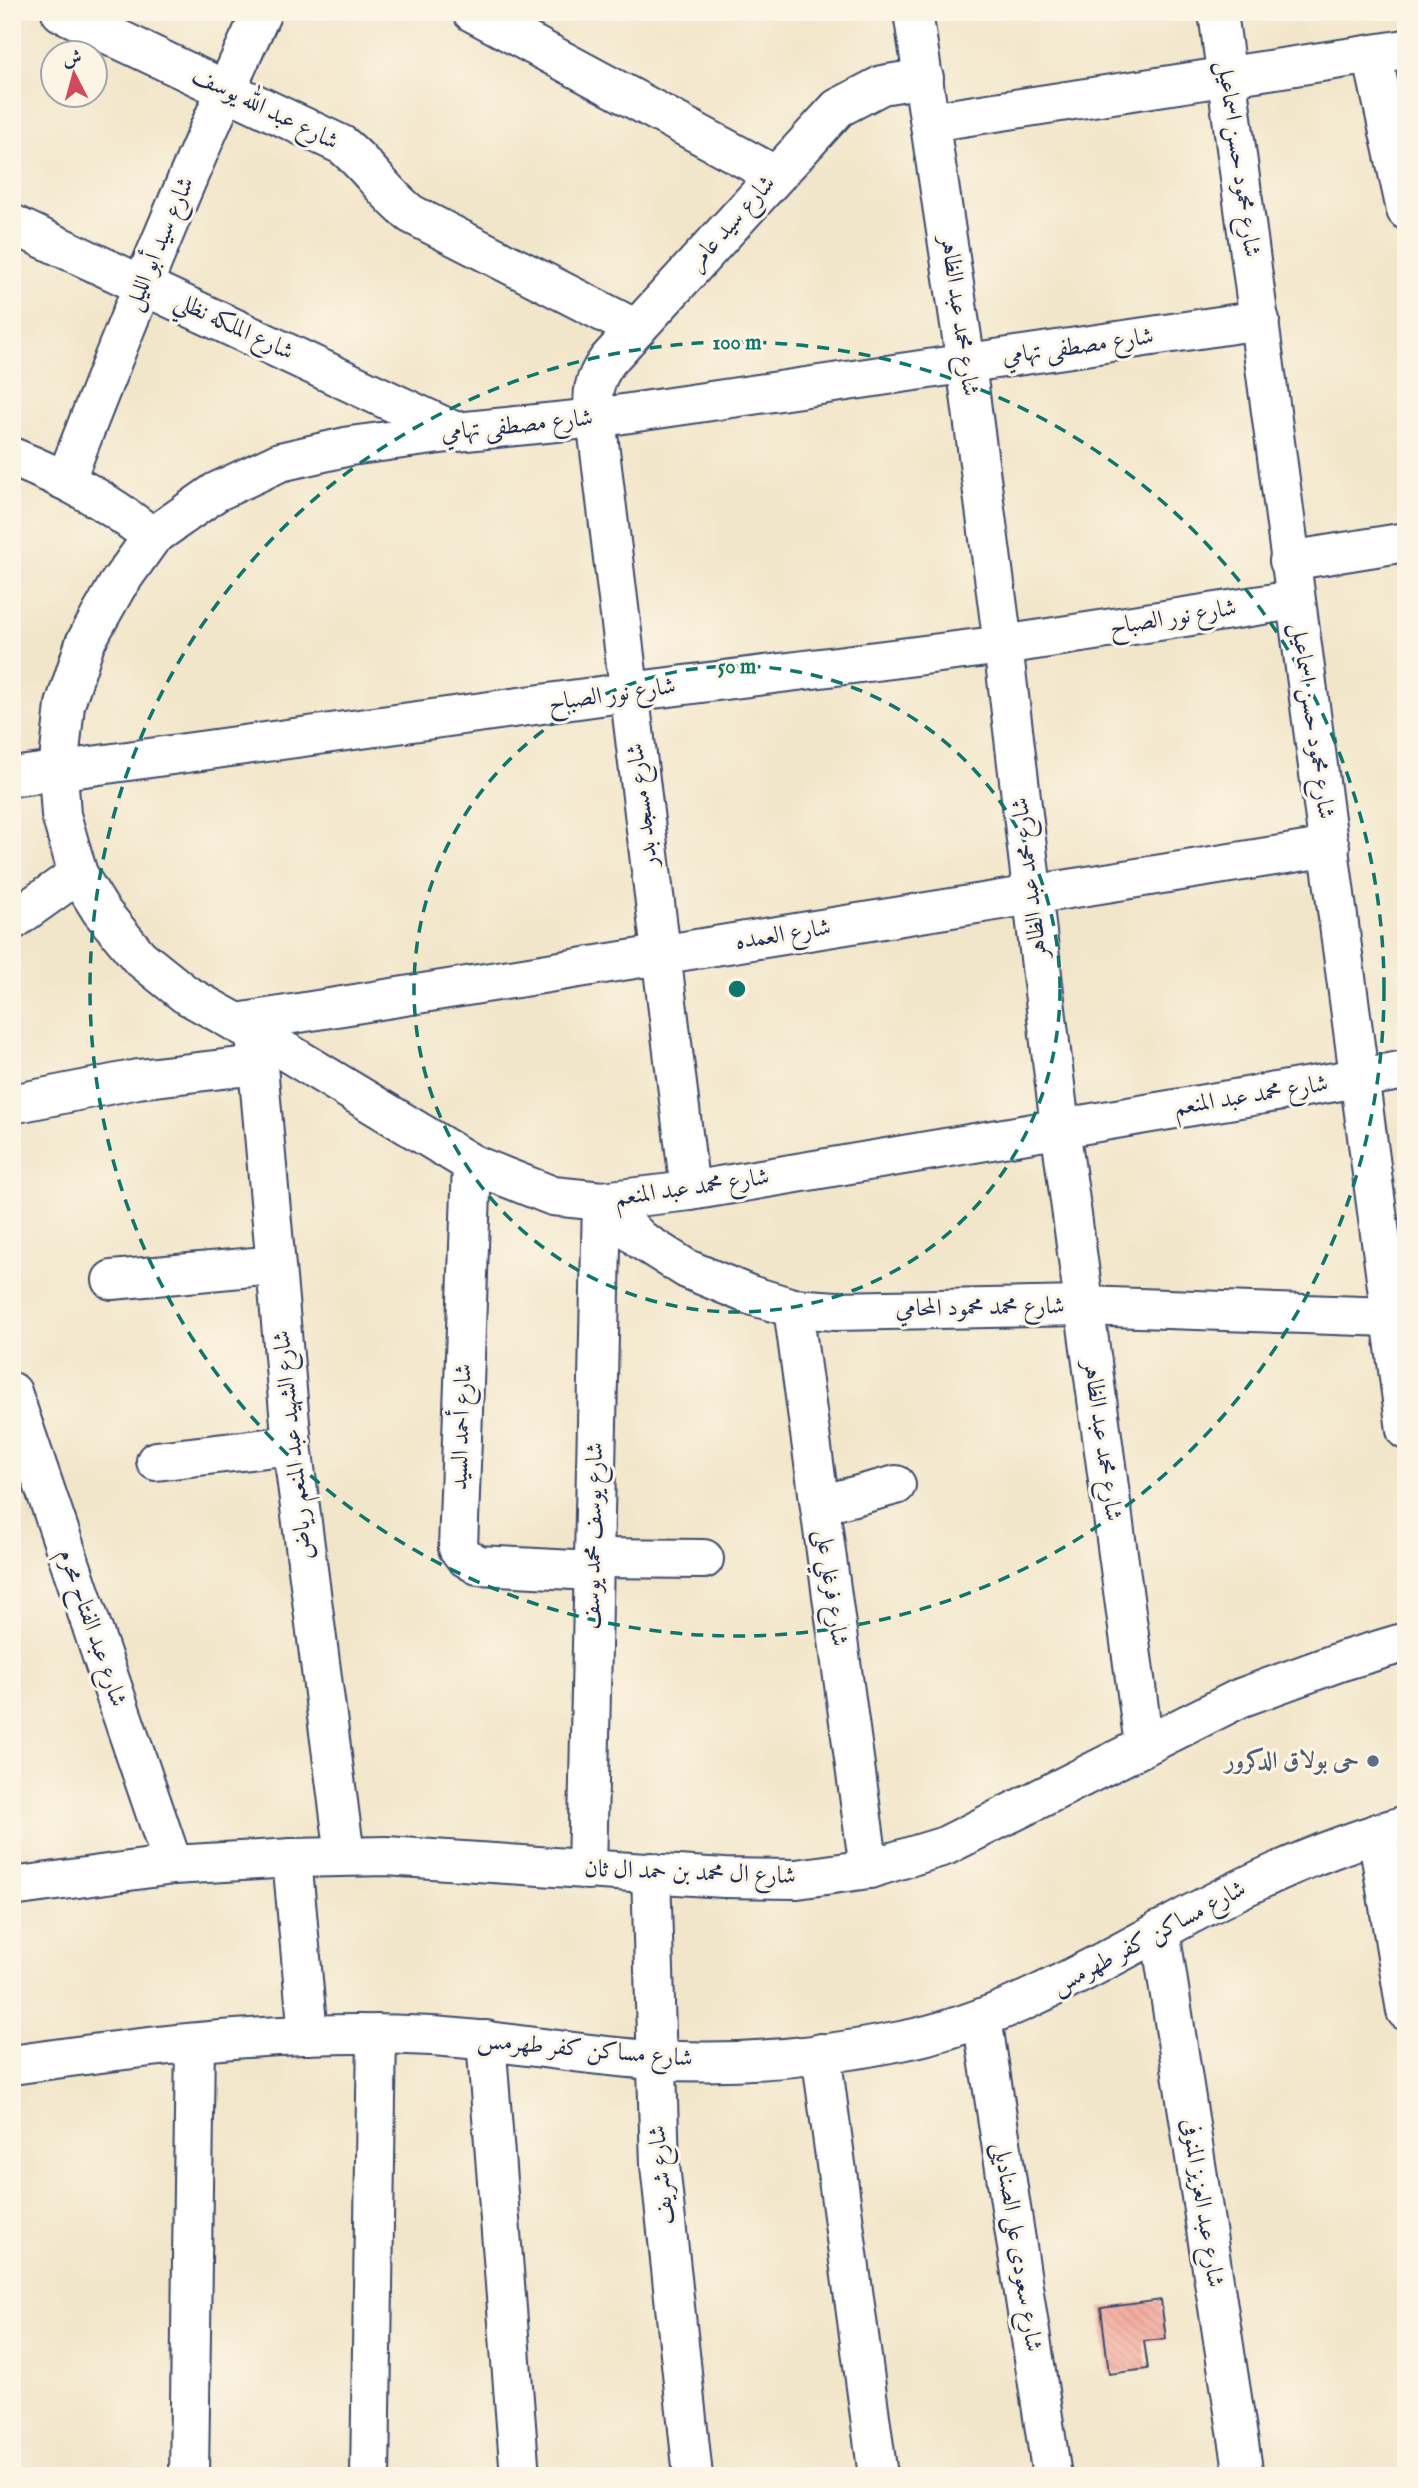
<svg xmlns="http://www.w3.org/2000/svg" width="1418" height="2488" font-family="'IM FELL English',Amiri,serif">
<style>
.building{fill:url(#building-back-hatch)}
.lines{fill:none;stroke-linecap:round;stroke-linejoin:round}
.minor-casing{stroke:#3b4a6e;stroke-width:42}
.minor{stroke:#fff;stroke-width:38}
.ring{fill:none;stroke:#0f766e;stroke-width:3.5;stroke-dasharray:12 9}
.service-dot{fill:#5c6f8a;stroke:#fcf5e5;stroke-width:2.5}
.labels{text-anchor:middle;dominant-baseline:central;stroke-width:6;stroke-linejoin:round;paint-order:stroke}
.street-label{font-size:24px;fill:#1b2f5e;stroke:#fcf5e5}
.service-label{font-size:24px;font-weight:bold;fill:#4e5e75;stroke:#fcf5e5;text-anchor:end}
.centre{fill:#0f766e;stroke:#fcf5e5;stroke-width:3.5}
.ring-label{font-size:21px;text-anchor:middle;font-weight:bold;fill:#0f766e;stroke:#fcf5e5;stroke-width:6;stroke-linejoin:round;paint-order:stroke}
</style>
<defs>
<pattern id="building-back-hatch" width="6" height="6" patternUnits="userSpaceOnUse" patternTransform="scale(1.75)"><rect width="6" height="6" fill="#f39e91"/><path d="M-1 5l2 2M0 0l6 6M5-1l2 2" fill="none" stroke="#c4817a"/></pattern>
</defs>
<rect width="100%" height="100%" fill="#fcf5e5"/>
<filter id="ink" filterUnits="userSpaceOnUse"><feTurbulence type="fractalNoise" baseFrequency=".0143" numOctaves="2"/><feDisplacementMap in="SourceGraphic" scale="14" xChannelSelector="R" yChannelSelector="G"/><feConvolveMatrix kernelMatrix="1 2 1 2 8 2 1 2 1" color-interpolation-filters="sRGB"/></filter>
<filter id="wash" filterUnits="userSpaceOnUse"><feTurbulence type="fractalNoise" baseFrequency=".00686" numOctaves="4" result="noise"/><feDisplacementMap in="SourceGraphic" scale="28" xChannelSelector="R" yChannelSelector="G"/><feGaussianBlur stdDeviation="1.57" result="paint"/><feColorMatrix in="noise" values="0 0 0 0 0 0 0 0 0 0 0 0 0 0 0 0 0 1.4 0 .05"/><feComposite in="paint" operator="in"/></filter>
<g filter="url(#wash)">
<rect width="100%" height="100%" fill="#f2e6ca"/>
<g id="blocks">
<path class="building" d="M1161 2300 1166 2339 1144 2341 1148 2369 1109 2374 1101 2308Z"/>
</g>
</g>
<g filter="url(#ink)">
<use href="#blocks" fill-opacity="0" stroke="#3b4a6e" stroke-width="2"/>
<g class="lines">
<g class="minor-casing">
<g id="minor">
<path d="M61 12 342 145C368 165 384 193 411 214L636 329"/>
<path d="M472 12 775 175"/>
<path d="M913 12 966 364 1003 645 1060 1127 1144 1745"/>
<path d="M1218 12 1406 1430"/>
<path d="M1372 54 1406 210"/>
<path d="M930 122 1406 49"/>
<path d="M12 224 456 432"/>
<path d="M1260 320 596 418 456 432 350 446 280 462 216 492 152 537 117 586 85 643 65 705 58 771 61 815 78 874 101 911 139 957 185 994 255 1033 472 1164 553 1196 602 1201 690 1191 1406 1070"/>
<path d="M12 457C66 479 107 500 152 537"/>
<path d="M66 479C127 322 190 165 262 12"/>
<path d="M1289 561 1406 542"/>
<path d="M12 777 629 692 1003 645 1294 600"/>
<path d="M12 921 78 874"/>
<path d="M237 1023 1330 847"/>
<path d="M255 1033 292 1445 345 1856"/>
<path d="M12 1104 138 1079 257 1065"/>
<path d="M472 1164 458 1548 465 1557 478 1565 593 1571"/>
<path d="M690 1191 596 418C590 395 594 379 608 360L838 108 882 85 924 78"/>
<path d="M602 1201 641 1240 687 1269 750 1295 793 1308 836 1311 1083 1306 1390 1317"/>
<path d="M112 1280 275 1265"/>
<path d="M793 1308 869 1869"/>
<path d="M12 1392 173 1865"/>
<path d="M156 1461 292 1445"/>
<path d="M820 1505 896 1485"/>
<path d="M593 1558 704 1559"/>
<path d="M1377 1833 1406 2011"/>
<path d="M292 1858 308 2035"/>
<path d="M587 1870 602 1201"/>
<path d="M651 1872 660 2165 693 2476"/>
<path d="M12 1887 173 1865 292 1858 386 1856 724 1878 797 1879 869 1869 945 1846 1240 1698 1342 1661 1406 1642"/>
<path d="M1160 1930 1244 2476"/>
<path d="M982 2018 1052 2476"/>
<path d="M486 2040 520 2476"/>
<path d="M821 2053 878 2476"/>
<path d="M12 2065C150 2045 292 2028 431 2036 506 2040 580 2056 655 2060 736 2065 821 2057 901 2041 994 2023 1077 1976 1160 1931 1237 1888 1321 1848 1406 1825"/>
<path d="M189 2476 195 2043"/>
<path d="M370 2476 377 2034"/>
</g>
</g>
<use href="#minor" class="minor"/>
</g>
</g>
<g class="ring">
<circle cx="737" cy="989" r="323"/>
<circle cx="737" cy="989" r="647"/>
</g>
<circle class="service-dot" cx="1373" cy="1761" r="7"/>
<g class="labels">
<g class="street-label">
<text transform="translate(265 109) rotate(26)">شارع عبد الله يوسف</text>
<text transform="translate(1238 159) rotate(82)">شارع محمود حسن اسماعيل</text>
<text transform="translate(732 223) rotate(-48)">شارع سيد عامر</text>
<text transform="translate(160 244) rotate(-67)">شارع سيد أبو الليل</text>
<text transform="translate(959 316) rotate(82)">شارع محمد عبد الظاهر</text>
<text transform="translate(234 327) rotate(25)">شارع الملكه نظلي</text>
<text transform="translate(1078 347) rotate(-8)">شارع مصطفى تهامي</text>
<text transform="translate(517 426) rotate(-6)">شارع مصطفى تهامي</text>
<text transform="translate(1173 618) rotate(-9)">شارع نور الصباح</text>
<text transform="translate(612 695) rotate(-8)">شارع نور الصباح</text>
<text transform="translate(1312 721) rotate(82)">شارع محمود حسن اسماعيل</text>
<text transform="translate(643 805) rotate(-97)">شارع مسجد بدر</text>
<text transform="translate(1030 878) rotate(-97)">شارع محمد عبد الظاهر</text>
<text transform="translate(783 935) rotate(-9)">شارع العمده</text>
<text transform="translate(1251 1096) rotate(-9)">شارع محمد عبد المنعم</text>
<text transform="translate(692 1188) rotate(-8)">شارع محمد عبد المنعم</text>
<text transform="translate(980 1308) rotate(-1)">شارع محمد محمود المحامي</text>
<text transform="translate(462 1427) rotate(-88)">شارع أحمد السيد</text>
<text transform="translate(1102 1441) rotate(82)">شارع محمد عبد الظاهر</text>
<text transform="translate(294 1445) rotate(-96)">شارع الشهيد عبد المنعم رياض</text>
<text transform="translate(594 1536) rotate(-89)">شارع يوسف محمد يوسف</text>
<text transform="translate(831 1588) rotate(82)">شارع فرغلي على</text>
<text transform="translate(92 1628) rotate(71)">شارع عبد الفتاح محرم</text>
<text transform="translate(690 1873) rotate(2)">شارع ال محمد بن حمد ال ثان</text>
<text transform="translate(1149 1938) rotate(-28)">شارع مساكن كفر طهرمس</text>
<text transform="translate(585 2050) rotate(5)">شارع مساكن كفر طهرمس</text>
<text transform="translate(662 2175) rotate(-95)">شارع شريف</text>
<text transform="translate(1202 2203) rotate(81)">شارع عبد العزيز المنوفى</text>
<text transform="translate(1017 2247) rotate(81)">شارع سعودى على الصناديلى</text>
</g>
<g class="service-label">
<text x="1359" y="1761">حى بولاق الدكرور</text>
</g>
</g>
<circle cx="737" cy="989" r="10" class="centre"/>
<g class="ring-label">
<text x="737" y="349">100 m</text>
<text x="737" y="673">50 m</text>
</g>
<rect width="1418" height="2488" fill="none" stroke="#fcf5e5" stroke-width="42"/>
<g transform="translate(74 74) rotate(354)"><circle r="33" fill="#fcf5e5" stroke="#a2a6af" stroke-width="2"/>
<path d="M0-5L12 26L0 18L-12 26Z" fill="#d1495b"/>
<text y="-10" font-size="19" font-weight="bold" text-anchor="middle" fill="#1b2f5e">ش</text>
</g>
</svg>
